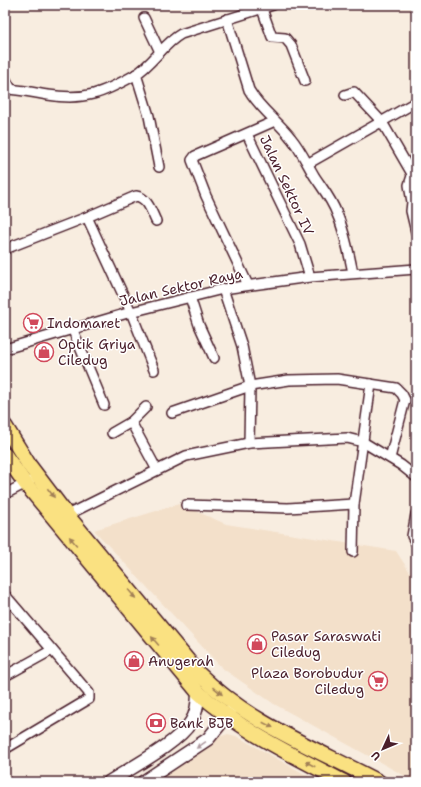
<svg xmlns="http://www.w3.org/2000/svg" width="421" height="787" font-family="'Shantell Sans',sans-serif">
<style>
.built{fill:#f3e0ca}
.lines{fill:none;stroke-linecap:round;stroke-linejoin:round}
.street-casing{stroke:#4a1f2b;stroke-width:12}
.secondary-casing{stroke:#4a1f2b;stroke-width:15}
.primary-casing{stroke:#4a1f2b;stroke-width:17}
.street{stroke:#fff;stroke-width:9}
.secondary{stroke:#fff;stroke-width:12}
.primary{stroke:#fae181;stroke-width:14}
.oneway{fill:#a28056}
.oneway2{fill:#ae9aa0}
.labels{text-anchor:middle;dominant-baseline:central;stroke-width:3;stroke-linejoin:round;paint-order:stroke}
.street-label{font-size:14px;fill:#4a1f2b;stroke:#fff}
.poi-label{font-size:14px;fill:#4a1f2b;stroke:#fff;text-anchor:start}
</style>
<rect width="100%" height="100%" fill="#f8ede0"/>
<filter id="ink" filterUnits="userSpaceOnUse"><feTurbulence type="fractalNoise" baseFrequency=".025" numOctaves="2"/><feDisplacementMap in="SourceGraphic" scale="8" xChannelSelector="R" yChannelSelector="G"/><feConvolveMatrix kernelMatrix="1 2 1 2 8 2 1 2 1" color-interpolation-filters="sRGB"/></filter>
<g filter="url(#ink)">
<g class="built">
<path d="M179 504 226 524 396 551 409 571 416 577V782L274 704 222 668 94 530Z"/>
<path d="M228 734 236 736 319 782H155L219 737Z"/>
</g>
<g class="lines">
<g class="street-casing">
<g id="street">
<path d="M262 9 272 37 285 38 291 45 305 81"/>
<path d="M144 18 160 52"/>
<path d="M227 19 249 90C260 109 278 121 291 138 301 150 307 164 315 177 323 189 332 200 337 214 345 232 349 254 353 273"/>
<path d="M136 74 149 116 159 167"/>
<path d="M5 78 11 89"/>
<path d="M5 89C19 89 34 93 48 95 85 101 103 93 135 75 153 64 163 44 181 34L273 5"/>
<path d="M345 95 354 92 382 122 411 172 412 176 409 185 412 202 411 211 416 232"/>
<path d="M247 134 300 244 310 277"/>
<path d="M309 163 416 102"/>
<path d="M87 217 131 312 154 370"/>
<path d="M5 249 87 217 136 196C148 198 151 211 156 221"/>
<path d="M248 285 206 196 192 160 195 156 275 121"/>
<path d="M223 289 242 346 250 386 249 443"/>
<path d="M190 297 199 325 214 358"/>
<path d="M72 328 104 405"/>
<path d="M5 349 131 312 223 289 310 277 416 269"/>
<path d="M172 413 250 386 289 380 337 379 396 388 402 394 405 400 390 458"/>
<path d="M131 422 157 470"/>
<path d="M112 433 131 422 146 407"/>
<path d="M5 494 30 481"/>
<path d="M186 505 288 508 354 504"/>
<path d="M416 514 412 536 416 543"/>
<path d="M67 515 186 456 249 443 347 438 363 442 401 465 416 477"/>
<path d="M353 552 354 504 371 384"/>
<path d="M5 595 89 693V699L5 749"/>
<path d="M5 676 52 650"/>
</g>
</g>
<g class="secondary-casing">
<g id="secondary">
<path d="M109 782C132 767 177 744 191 722 197 713 198 703 198 692"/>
<path d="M143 782 208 739 233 708"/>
</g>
</g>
<g class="primary-casing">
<g id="primary">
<path d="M5 426 29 465 67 515 199 674C250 724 317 749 379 782"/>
<path d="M5 455 25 483 198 692C241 731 293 755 344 782"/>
</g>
</g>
<use href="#street" class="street"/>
<use href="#secondary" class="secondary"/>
<use href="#primary" class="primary"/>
</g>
<defs><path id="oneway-solid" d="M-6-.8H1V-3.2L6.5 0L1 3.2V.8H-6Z"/></defs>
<g class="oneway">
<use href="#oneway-solid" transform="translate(51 493) rotate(53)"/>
<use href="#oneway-solid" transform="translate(73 541) rotate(-130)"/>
<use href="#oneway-solid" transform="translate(132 594) rotate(50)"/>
<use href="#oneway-solid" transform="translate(155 641) rotate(-130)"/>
<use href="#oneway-solid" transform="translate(218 691) rotate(40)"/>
<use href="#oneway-solid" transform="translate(268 725) rotate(27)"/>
<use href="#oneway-solid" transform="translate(310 764) rotate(-152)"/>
</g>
<use class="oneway2" href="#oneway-solid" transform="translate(201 745) rotate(145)"/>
</g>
<defs>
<g id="supermarket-ring" transform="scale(1)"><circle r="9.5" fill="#fff" stroke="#d1495b" stroke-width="1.5"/><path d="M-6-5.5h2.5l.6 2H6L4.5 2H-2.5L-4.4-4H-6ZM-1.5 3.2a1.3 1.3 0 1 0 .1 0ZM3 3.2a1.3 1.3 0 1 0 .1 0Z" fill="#d1495b"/></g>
<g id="shop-ring" transform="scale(1)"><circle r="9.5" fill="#fff" stroke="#d1495b" stroke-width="1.5"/><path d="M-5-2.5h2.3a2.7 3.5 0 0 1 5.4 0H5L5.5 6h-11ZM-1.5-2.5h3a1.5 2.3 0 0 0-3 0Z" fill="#d1495b"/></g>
<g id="bank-ring" transform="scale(1)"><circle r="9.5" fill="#fff" stroke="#d1495b" stroke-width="1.5"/><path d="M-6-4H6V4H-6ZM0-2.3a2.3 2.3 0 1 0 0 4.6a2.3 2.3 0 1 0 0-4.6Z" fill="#d1495b"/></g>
</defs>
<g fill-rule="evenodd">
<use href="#supermarket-ring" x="33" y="323"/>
<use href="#shop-ring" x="44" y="352"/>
<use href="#shop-ring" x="257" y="644"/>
<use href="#shop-ring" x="134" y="661"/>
<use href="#supermarket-ring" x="378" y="681"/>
<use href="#bank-ring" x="156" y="723"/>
</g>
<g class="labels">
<g class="street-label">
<text transform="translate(287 185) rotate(65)">Jalan Sektor IV</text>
<text transform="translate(181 287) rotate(-13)">Jalan Sektor Raya</text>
</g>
<g class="poi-label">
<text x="47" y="323">Indomaret</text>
<text x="58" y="344">Optik Griya<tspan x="58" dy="16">Ciledug</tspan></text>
<text x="271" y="636">Pasar Saraswati<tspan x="271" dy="16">Ciledug</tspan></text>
<text x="148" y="661">Anugerah</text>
<text x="364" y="673" text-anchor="end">Plaza Borobudur<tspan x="364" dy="16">Ciledug</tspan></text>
<text x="170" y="723">Bank BJB</text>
</g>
</g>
<rect width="421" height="787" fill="none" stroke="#fff" stroke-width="20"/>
<rect x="10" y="10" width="401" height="767" fill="none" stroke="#4a1f2b" stroke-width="1.5" filter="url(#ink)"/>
<g transform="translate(383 749) rotate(226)" stroke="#ffffff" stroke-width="3" paint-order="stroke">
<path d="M0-3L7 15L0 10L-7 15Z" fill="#4a1f2b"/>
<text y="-6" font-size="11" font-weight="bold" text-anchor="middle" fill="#4a1f2b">U</text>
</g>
</svg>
